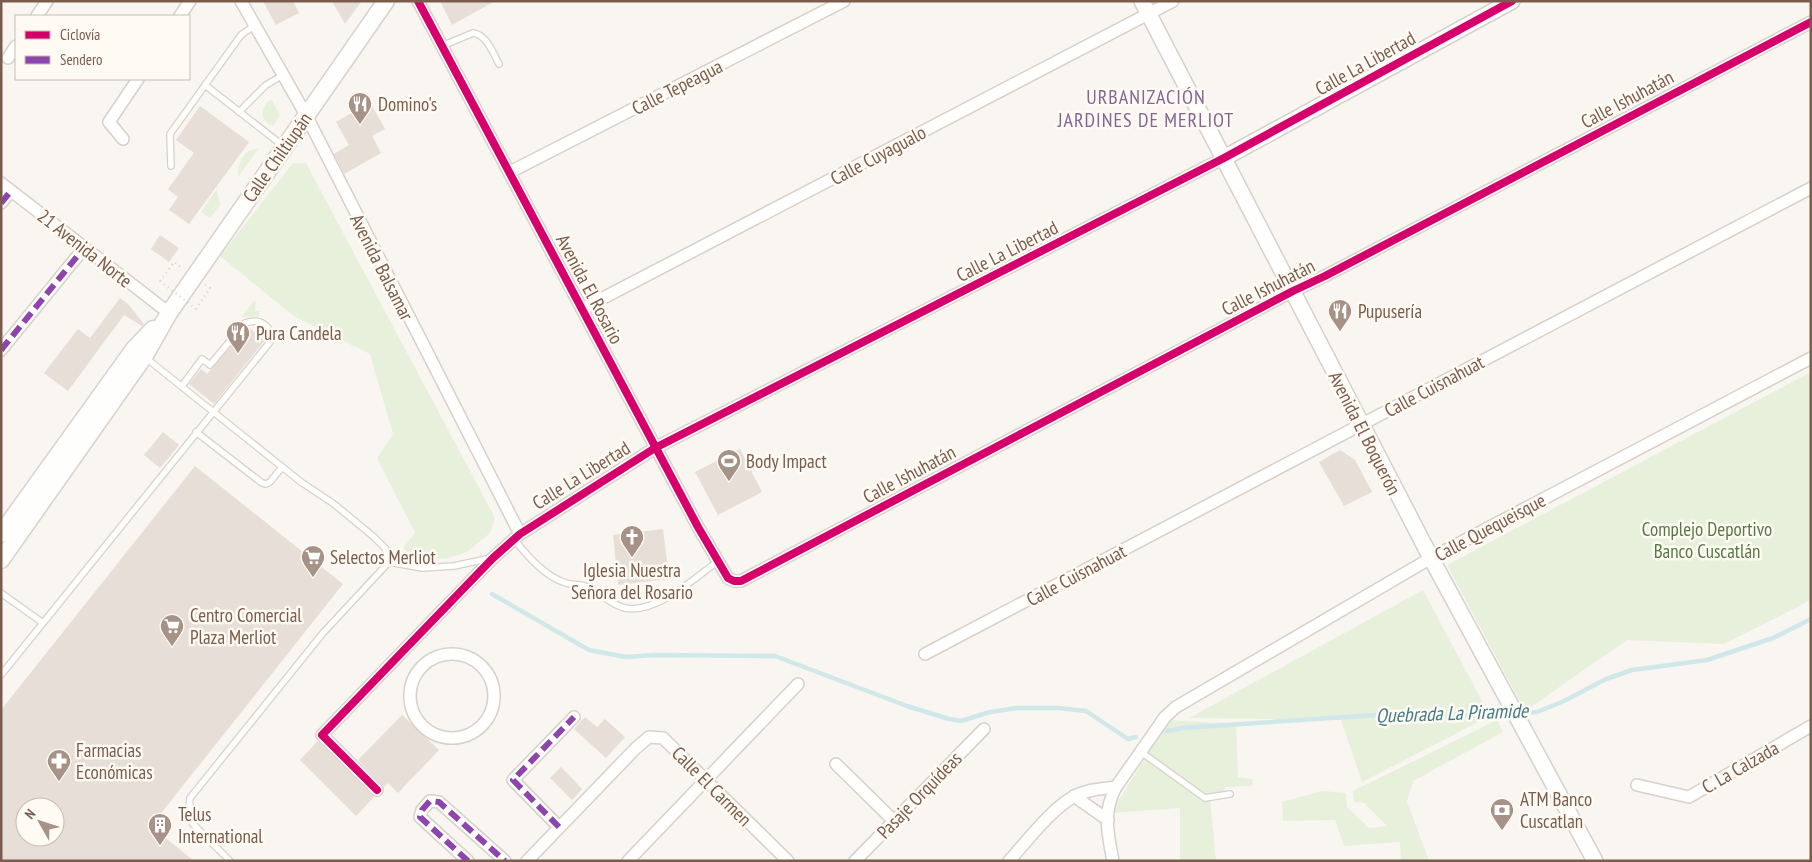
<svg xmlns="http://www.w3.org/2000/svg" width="1812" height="862" font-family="'PT Sans Narrow',sans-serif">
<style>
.green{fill:#e7f0db}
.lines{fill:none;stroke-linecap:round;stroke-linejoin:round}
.stream{stroke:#d0e8ea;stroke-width:4.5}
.building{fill:#e6ded7;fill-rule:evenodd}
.service-casing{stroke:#d7d1cb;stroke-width:8}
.minor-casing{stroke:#d7d1cb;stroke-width:14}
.tertiary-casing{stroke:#d7d1cb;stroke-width:18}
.secondary-casing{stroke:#d9d2cb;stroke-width:19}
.path{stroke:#dcd5d0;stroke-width:2.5;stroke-dasharray:1 4;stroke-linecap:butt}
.service{stroke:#fefefd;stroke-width:5.5}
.minor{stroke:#fefefd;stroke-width:11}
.tertiary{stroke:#fefefd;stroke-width:15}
.secondary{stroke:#fefefd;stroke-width:16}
.path-bridge{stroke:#dcd5d0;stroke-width:2.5;stroke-dasharray:1 4;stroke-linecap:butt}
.quiet{stroke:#8e44ad;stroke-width:6;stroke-dasharray:12 6;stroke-linecap:butt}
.cycleway-casing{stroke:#fffaf3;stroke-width:11}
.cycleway{stroke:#d6006c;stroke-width:8}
.labels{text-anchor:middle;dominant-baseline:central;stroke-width:5;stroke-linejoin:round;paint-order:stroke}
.street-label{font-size:19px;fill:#7a5c4d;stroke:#fffaf3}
.poi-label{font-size:19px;fill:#7a5c4d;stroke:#fffaf3;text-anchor:start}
.park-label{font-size:19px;fill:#537a41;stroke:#fffaf3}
.neighbourhood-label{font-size:20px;letter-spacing:1px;fill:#846695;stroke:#fffaf3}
.water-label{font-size:20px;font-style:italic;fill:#437c86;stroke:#fffaf3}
</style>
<rect width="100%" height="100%" fill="#f9f5f0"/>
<g class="green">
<path d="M271 99 280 115 273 126C259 120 260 108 271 99Z"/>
<path d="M258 149 238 177C237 164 244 149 258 149Z"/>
<path d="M293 163H306L495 518 490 533 467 552 445 559 425 558 412 556 403 548 415 533 377 458 393 434 370 354 295 317 220 256Z"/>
<path d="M217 189 220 205 210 218 201 212Z"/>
<path d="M254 301 256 302 255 311H259V316L241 317Z"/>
<path d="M1811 372V600L1724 644 1627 640 1525 711 1447 565Z"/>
<path d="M1423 590 1490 716 1362 782 1341 720 1189 718Z"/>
<path d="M1169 720 1236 724 1238 777 1253 779 1252 786 1225 787 1224 798 1210 799 1216 861H1180V808L1111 813Z"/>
<path d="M1497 720 1503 732 1413 781 1407 802 1429 861H1401L1400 842 1344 846 1335 820 1283 821 1282 802 1322 791 1346 793 1347 807 1369 828 1387 826 1364 803 1354 802 1353 791Z"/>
</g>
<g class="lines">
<g class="stream">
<path d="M492 594 589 650 626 657 654 655 775 656 907 706 949 719 961 721 990 712 1017 708H1058L1086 711 1128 739 1136 737"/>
<path d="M1520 713 1537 712 1564 701 1606 679 1632 670 1707 660 1773 638 1811 619"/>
<path d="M1167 731 1182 728 1406 713 1490 716 1512 714"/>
</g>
</g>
<g class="building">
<path d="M263 1H293L299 13 276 25Z"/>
<path d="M332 1H362L345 24Z"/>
<path d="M440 1H495L452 25Z"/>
<path d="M370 102 385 129 372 136 381 153 344 174 334 154 349 145 336 122Z"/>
<path d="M200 106 249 142 189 224 169 210 178 197 168 189 194 153 176 140Z"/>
<path d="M160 235 179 248 169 262 151 249Z"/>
<path d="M120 298 129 305 144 324 142 326 124 315 68 391 44 373 78 329 90 338Z"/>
<path d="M248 327 265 340 214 404 189 384 201 369 207 374Z"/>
<path d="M163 432 179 445 160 468 144 455Z"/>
<path d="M740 449 762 492 718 515 695 472Z"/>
<path d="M1340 450 1355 460 1372 492 1344 506 1319 462Z"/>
<path d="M195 466 343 584 151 826 194 861H1V710ZM25 807H55V837H25Z"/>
<path d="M663 529 669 579 618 585 613 535Z"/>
<path d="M402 715 439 750 398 793 388 783 384 787 358 760Z"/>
<path d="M585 717 597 727 605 719 625 737 606 758 574 729Z"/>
<path d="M318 741 374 797 356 816 300 760Z"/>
<path d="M561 767 582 789 572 800 550 778Z"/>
</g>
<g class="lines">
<g class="service-casing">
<g id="service">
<path d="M442 46 473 33C487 35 493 53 499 64"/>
<path d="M205 85 282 145"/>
<path d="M239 112 266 85 283 75"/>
<path d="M171 166 170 134 241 35 255 25"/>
<path d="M146 358 301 482 334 504 374 537 385 548 389 562"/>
<path d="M196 432 262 483 266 484 270 482 282 467"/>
<path d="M514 539C527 556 545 577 566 583 572 585 579 584 585 586 600 591 608 604 625 608 656 614 694 579 718 561"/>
<path d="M389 562 422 568 454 566 491 558"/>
<path d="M1 593 43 623"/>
<path d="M1 675 270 342C273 325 260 318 245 323L210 365 202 359 182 386"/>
<path d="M1141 752 1205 798 1230 794"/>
<path d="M230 861 192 823 189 809 190 798 323 633 389 562"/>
</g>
</g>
<g class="minor-casing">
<g id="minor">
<path d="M241 1 306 115 520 534"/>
<path d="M418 1 698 527 728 578 734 581H741L1293 291 1325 276 1811 22"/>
<path d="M37 16 47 1"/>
<path d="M180 16 190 1"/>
<path d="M8 58 16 46"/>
<path d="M123 139 109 122 138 79"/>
<path d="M510 172 844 1"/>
<path d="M1 183 169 313"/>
<path d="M1 203 11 191"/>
<path d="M582 309 1173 1"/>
<path d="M1 350 84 248"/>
<path d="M925 654 1811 188"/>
<circle cx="452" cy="696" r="42"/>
<path d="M836 764 894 821"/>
<path d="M1637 785 1689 797 1811 726"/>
<path d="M377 790 322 735 493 558 520 534 655 448 1224 158"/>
<path d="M1074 796 1108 820"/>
<path d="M559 827 513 780 574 717"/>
<path d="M468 861 420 817 422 810 430 801 439 802 505 861"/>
<path d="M527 861 636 748 649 737 663 738 788 861"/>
<path d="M628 861 798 684"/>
<path d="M855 861 984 729"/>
<path d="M1009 861C1027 841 1052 808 1075 796 1088 789 1102 789 1116 787"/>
<path d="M1113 861C1108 834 1102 813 1116 787L1165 717 1176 707 1431 558 1811 358"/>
</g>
</g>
<g class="tertiary-casing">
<g id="tertiary">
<path d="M1142 1 1431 558 1595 861"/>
<path d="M1224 158 1512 1"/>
</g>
</g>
<g class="secondary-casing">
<g id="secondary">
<path d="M1 534 134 349 153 329"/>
<path d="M1 560 144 357 169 313 386 1"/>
</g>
</g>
<g class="path">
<path d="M160 281 174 262 182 268"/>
<path d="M196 309 210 288 205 285"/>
</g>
<use href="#service" class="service"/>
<use href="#minor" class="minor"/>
<use href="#tertiary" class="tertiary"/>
<use href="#secondary" class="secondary"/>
<path class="path-bridge" d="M160 281 196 309"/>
<g class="quiet">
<path d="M1 203 11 191"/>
<path d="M1 350 84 248"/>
<path d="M559 827 513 780 574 717"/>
<path d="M468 861 420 817 422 810 430 801 439 802 505 861"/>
</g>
<g class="cycleway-casing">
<g id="cycleway">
<path d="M418 1 698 527 728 578 734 581H741L1293 291 1325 276 1811 22"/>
<path d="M377 790 322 735 493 558 520 534 655 448 1224 158 1512 1"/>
</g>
</g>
<use href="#cycleway" class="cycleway"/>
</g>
<defs>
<g id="restaurant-pin" transform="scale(1.25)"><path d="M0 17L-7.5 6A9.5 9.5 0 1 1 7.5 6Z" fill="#a69286" stroke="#fffaf3"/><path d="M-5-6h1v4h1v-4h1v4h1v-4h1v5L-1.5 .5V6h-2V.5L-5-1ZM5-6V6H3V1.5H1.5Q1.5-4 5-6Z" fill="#fff"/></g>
<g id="stadium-pin" transform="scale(1.25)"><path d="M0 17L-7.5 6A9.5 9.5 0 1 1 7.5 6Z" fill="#a69286" stroke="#fffaf3"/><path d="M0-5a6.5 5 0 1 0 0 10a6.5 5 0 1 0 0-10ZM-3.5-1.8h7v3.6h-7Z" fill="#fff"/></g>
<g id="church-pin" transform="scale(1.25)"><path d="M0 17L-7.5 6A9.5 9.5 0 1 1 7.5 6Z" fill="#a69286" stroke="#fffaf3"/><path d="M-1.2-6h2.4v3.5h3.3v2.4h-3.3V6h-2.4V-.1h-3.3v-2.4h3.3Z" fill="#fff"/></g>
<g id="supermarket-pin" transform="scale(1.25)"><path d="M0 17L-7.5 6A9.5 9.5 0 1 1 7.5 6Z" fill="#a69286" stroke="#fffaf3"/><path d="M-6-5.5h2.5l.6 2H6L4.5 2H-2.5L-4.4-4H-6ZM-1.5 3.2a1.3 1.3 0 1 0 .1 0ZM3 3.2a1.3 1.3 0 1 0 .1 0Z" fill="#fff"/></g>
<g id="pharmacy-pin" transform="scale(1.25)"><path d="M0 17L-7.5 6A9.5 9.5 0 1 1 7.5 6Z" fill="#a69286" stroke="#fffaf3"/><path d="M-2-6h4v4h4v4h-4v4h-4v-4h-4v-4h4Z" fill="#fff"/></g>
<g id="bank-pin" transform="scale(1.25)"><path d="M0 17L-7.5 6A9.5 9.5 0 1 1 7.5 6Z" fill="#a69286" stroke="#fffaf3"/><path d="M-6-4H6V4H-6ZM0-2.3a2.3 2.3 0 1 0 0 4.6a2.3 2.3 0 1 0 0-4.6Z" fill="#fff"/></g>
<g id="building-pin" transform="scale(1.25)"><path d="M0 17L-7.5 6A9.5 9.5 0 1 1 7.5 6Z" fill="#a69286" stroke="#fffaf3"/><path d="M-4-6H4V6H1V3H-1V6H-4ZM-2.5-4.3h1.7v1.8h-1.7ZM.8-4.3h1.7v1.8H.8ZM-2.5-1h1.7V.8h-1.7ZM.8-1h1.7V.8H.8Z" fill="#fff"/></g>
</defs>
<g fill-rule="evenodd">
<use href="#restaurant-pin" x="360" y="104"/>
<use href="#restaurant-pin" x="1340" y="311"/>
<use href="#restaurant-pin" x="238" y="333"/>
<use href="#stadium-pin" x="729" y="461"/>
<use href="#church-pin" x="632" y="537"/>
<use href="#supermarket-pin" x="313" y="557"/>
<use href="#supermarket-pin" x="172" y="626"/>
<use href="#pharmacy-pin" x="59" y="761"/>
<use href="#bank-pin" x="1502" y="810"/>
<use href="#building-pin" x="160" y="825"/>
</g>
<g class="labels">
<g class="street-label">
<text transform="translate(1365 63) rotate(-29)">Calle La Libertad</text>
<text transform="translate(677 87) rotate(-27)">Calle Tepeagua</text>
<text transform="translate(1627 99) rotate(-28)">Calle Ishuhatán</text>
<text transform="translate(878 155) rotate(-28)">Calle Cuyagualo</text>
<text transform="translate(277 157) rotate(-55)">Calle Chiltiupán</text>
<text transform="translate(85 248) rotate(38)">21 Avenida Norte</text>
<text transform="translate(1007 251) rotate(-27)">Calle La Libertad</text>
<text transform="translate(382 267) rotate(63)">Avenida Balsamar</text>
<text transform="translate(1268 287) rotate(-27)">Calle Ishuhatán</text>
<text transform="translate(590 289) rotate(62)">Avenida El Rosario</text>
<text transform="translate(1434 386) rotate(-28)">Calle Cuisnahuat</text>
<text transform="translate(1365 433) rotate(63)">Avenida El Boquerón</text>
<text transform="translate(909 474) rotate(-28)">Calle Ishuhatán</text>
<text transform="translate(581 475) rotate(-32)">Calle La Libertad</text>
<text transform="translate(1490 527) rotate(-28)">Calle Quequeisque</text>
<text transform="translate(1076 575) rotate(-28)">Calle Cuisnahuat</text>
<text transform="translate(1740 767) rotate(-30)">C. La Calzada</text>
<text transform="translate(712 786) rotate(45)">Calle El Carmen</text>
<text transform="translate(919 795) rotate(-46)">Pasaje Orquídeas</text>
</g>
<g class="poi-label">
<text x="378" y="104">Domino's</text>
<text x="1358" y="311">Pupusería</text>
<text x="256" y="333">Pura Candela</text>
<text x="746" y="461">Body Impact</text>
<text x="330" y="557">Selectos Merliot</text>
<text x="632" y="570" text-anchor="middle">Iglesia Nuestra<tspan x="632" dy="22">Señora del Rosario</tspan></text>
<text x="190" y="615">Centro Comercial<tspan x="190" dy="22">Plaza Merliot</tspan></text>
<text x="76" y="750">Farmacias<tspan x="76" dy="22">Económicas</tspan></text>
<text x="1520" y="799">ATM Banco<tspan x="1520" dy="22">Cuscatlan</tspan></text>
<text x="178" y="814">Telus<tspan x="178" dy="22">International</tspan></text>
</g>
<g class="park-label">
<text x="1707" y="529">Complejo Deportivo<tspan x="1707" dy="22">Banco Cuscatlán</tspan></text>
</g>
<g class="neighbourhood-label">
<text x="1146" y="97">URBANIZACIÓN<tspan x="1146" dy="23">JARDINES DE MERLIOT</tspan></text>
</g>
<g class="water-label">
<text transform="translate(1452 713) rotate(-2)">Quebrada La Piramide</text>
</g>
</g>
<rect width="1812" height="862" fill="none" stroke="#7a5c4d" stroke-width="5"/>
<rect x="15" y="15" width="175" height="65" fill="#fffaf3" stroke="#cabbb1"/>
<rect x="25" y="31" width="25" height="8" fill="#d6006c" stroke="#cabbb1"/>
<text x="60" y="40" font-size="15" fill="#7a5c4d">Ciclovía</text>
<rect x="25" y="56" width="25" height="8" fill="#8e44ad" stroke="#cabbb1"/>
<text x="60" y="65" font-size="15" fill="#7a5c4d">Sendero</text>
<g transform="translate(40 822) rotate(309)"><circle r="24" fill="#fffaf3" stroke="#cabbb1"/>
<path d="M0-4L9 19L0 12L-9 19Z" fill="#a69286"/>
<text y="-8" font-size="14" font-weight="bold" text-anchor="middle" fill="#7a5c4d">N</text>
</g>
</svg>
